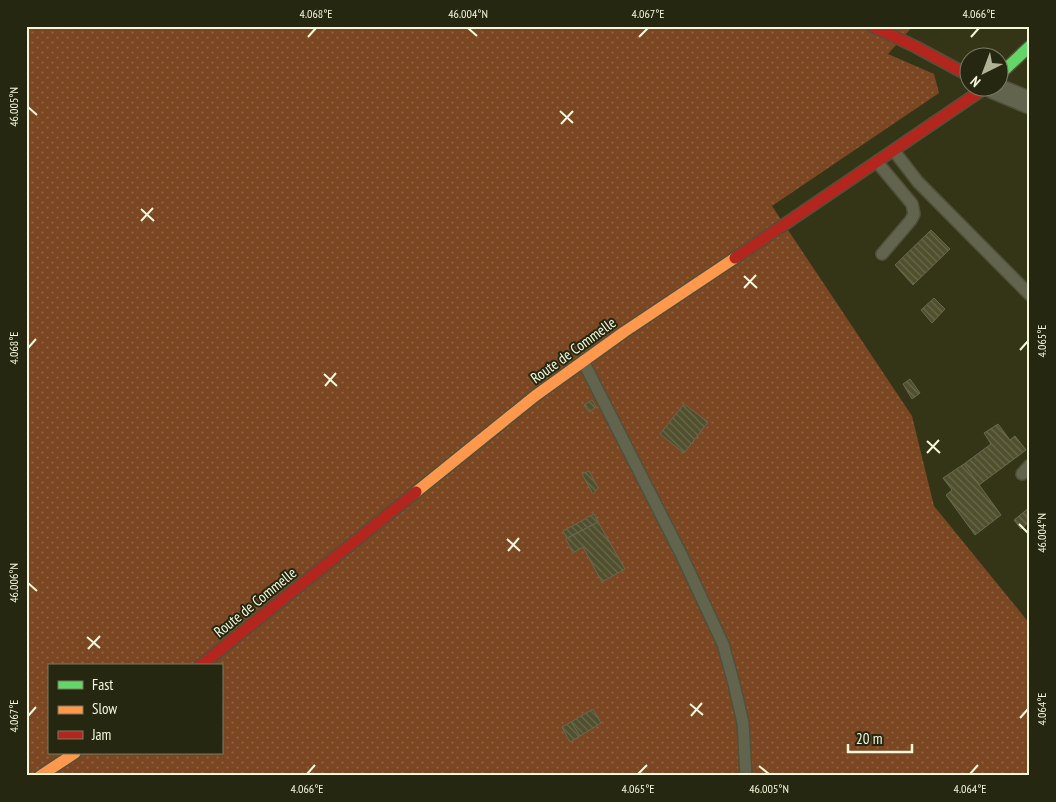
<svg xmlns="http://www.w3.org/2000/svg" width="1056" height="802" font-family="'PT Sans Narrow',sans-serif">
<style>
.grass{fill:url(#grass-dots);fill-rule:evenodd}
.building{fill:url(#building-back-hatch);stroke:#686952}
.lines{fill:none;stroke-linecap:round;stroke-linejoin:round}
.lane-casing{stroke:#4f513a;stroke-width:14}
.street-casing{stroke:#4f513a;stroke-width:24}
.fast-casing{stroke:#4f513a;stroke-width:14}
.slow-casing{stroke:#4f513a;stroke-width:14}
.jam-casing{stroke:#4f513a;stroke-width:14}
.lane{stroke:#63644e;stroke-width:11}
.street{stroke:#63644e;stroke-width:21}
.fast{stroke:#63d668;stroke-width:11}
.slow{stroke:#ff974d;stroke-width:11}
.jam{stroke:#b3261e;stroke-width:11}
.ticks{fill:none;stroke:#f4f7da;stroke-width:2}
.labels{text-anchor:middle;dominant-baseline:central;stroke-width:4;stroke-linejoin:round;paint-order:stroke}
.street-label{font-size:15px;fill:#f4f7da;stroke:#262711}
.neatline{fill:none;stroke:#f4f7da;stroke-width:2}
.ticks-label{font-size:12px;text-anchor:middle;fill:#f4f7da}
</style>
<defs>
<pattern id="grass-dots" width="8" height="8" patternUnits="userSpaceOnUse" patternTransform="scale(1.25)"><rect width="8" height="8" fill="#7b4723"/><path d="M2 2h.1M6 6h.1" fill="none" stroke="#8e6242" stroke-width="1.8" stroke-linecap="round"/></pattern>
<pattern id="building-back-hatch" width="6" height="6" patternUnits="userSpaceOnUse" patternTransform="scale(1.25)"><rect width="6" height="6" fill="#50502e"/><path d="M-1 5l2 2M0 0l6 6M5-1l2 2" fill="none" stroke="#6a6a4c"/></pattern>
</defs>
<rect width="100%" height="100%" fill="#343517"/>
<path class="grass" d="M26 26H913L888 54 934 74 939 93 772 206 912 416 934 506 1030 624V776H26ZM49 666H221V753H49Z"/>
<g class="building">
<path d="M931 230 950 249 913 285 895 265Z"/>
<path d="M934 298 945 309 932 323 921 310Z"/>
<path d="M910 379 920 393 912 399 903 384Z"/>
<path d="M592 400 596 407 589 412 584 405Z"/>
<path d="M684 404 708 422 684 453 660 434Z"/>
<path d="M998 424 1010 440 1015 436 1026 450 979 485 964 464 991 444 984 433Z"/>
<path d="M964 464 1001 515 975 535 946 495 952 490 943 478Z"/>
<path d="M589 471 598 488 593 494 582 474Z"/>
<path d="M1030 507V521L1021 529 1014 520Z"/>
<path d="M594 514 598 522 567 538 563 531Z"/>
<path d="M598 522 625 569 602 582 583 547 573 553 566 539Z"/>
<path d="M593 709 601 723 580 736 571 722Z"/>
<path d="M571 722 580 736 570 742 562 727Z"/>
</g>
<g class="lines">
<g class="lane-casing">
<g id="lane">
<path d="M894 151 918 182 1030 295"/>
<path d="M877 162 912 204 914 214 911 220 882 254"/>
<path d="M583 361 682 556 723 644 734 684 743 723 746 776"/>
<path d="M1022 474 1030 465"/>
</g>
</g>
<g class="street-casing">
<path id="street" d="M994 88 1030 103"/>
</g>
<g class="fast-casing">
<path id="fast" d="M998 76 1030 46"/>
</g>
<g class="slow-casing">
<g id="slow">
<path d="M416 492 535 396 624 332 735 258"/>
<path d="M40 776 75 753"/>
</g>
</g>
<g class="jam-casing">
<g id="jam">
<path d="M872 26 916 47 968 75"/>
<path d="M735 258 985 88"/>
<path d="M200 666 416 492"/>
</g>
</g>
<use href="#lane" class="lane"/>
<use href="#street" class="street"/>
<use href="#fast" class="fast"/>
<use href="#slow" class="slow"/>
<use href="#jam" class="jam"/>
</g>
<path class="ticks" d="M468 28 477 36M308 37 316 28M639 37 648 28M971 37 979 28M28 107 37 115M560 111 573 123M561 124 573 111M141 209 154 221M141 221 153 208M744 276 757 288M744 288 756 275M28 348 36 339M1020 350 1028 341M324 374 337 386M325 386 336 373M927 441 940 453M927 453 939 440M1019 524 1028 533M507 539 520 551M508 551 519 538M28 583 37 591M87 637 100 648M88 649 100 636M690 704 703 715M28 716 36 707M691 716 702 703M1020 718 1028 709M759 766 769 774M307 774 315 765M638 774 647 765M970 774 978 765"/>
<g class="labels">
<g class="street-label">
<text transform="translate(573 350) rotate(-36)">Route de Commelle</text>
<text transform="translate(255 602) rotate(-39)">Route de Commelle</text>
</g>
</g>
<rect width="1056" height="802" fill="none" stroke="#262711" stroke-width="55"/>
<rect x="48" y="664" width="175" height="90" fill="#262711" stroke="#787a61"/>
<rect x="58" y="681" width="25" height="8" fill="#63d668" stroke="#787a61"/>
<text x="92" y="690" font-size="15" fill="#f4f7da">Fast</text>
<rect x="58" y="706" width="25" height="8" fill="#ff974d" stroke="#787a61"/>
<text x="92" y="714" font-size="15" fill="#f4f7da">Slow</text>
<rect x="58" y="731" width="25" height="8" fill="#b3261e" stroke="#787a61"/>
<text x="92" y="740" font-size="15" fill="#f4f7da">Jam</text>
<g transform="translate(984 72) rotate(222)"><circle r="24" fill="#262711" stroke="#787a61"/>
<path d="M0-4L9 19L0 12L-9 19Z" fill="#b1b396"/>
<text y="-8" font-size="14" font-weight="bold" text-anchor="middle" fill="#f4f7da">N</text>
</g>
<path d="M848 744v8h64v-8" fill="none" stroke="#f4f7da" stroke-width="2.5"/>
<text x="856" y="744" font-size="15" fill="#f4f7da" stroke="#262711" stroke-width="4" paint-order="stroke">20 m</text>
<rect x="28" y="28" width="1000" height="746" class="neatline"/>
<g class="ticks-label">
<text x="316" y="18">4.068°E</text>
<text x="468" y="18">46.004°N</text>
<text x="648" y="18">4.067°E</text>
<text x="979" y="18">4.066°E</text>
<text transform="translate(14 107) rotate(-90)" y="4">46.005°N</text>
<text transform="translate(1042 341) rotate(-90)" y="4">4.065°E</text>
<text transform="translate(14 348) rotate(-90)" y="4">4.068°E</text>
<text transform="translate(1042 533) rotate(-90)" y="4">46.004°N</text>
<text transform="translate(14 583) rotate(-90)" y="4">46.006°N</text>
<text transform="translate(1042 709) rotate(-90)" y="4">4.064°E</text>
<text transform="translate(14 716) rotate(-90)" y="4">4.067°E</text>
<text x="307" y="793">4.066°E</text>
<text x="638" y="793">4.065°E</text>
<text x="769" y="793">46.005°N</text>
<text x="970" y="793">4.064°E</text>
</g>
</svg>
